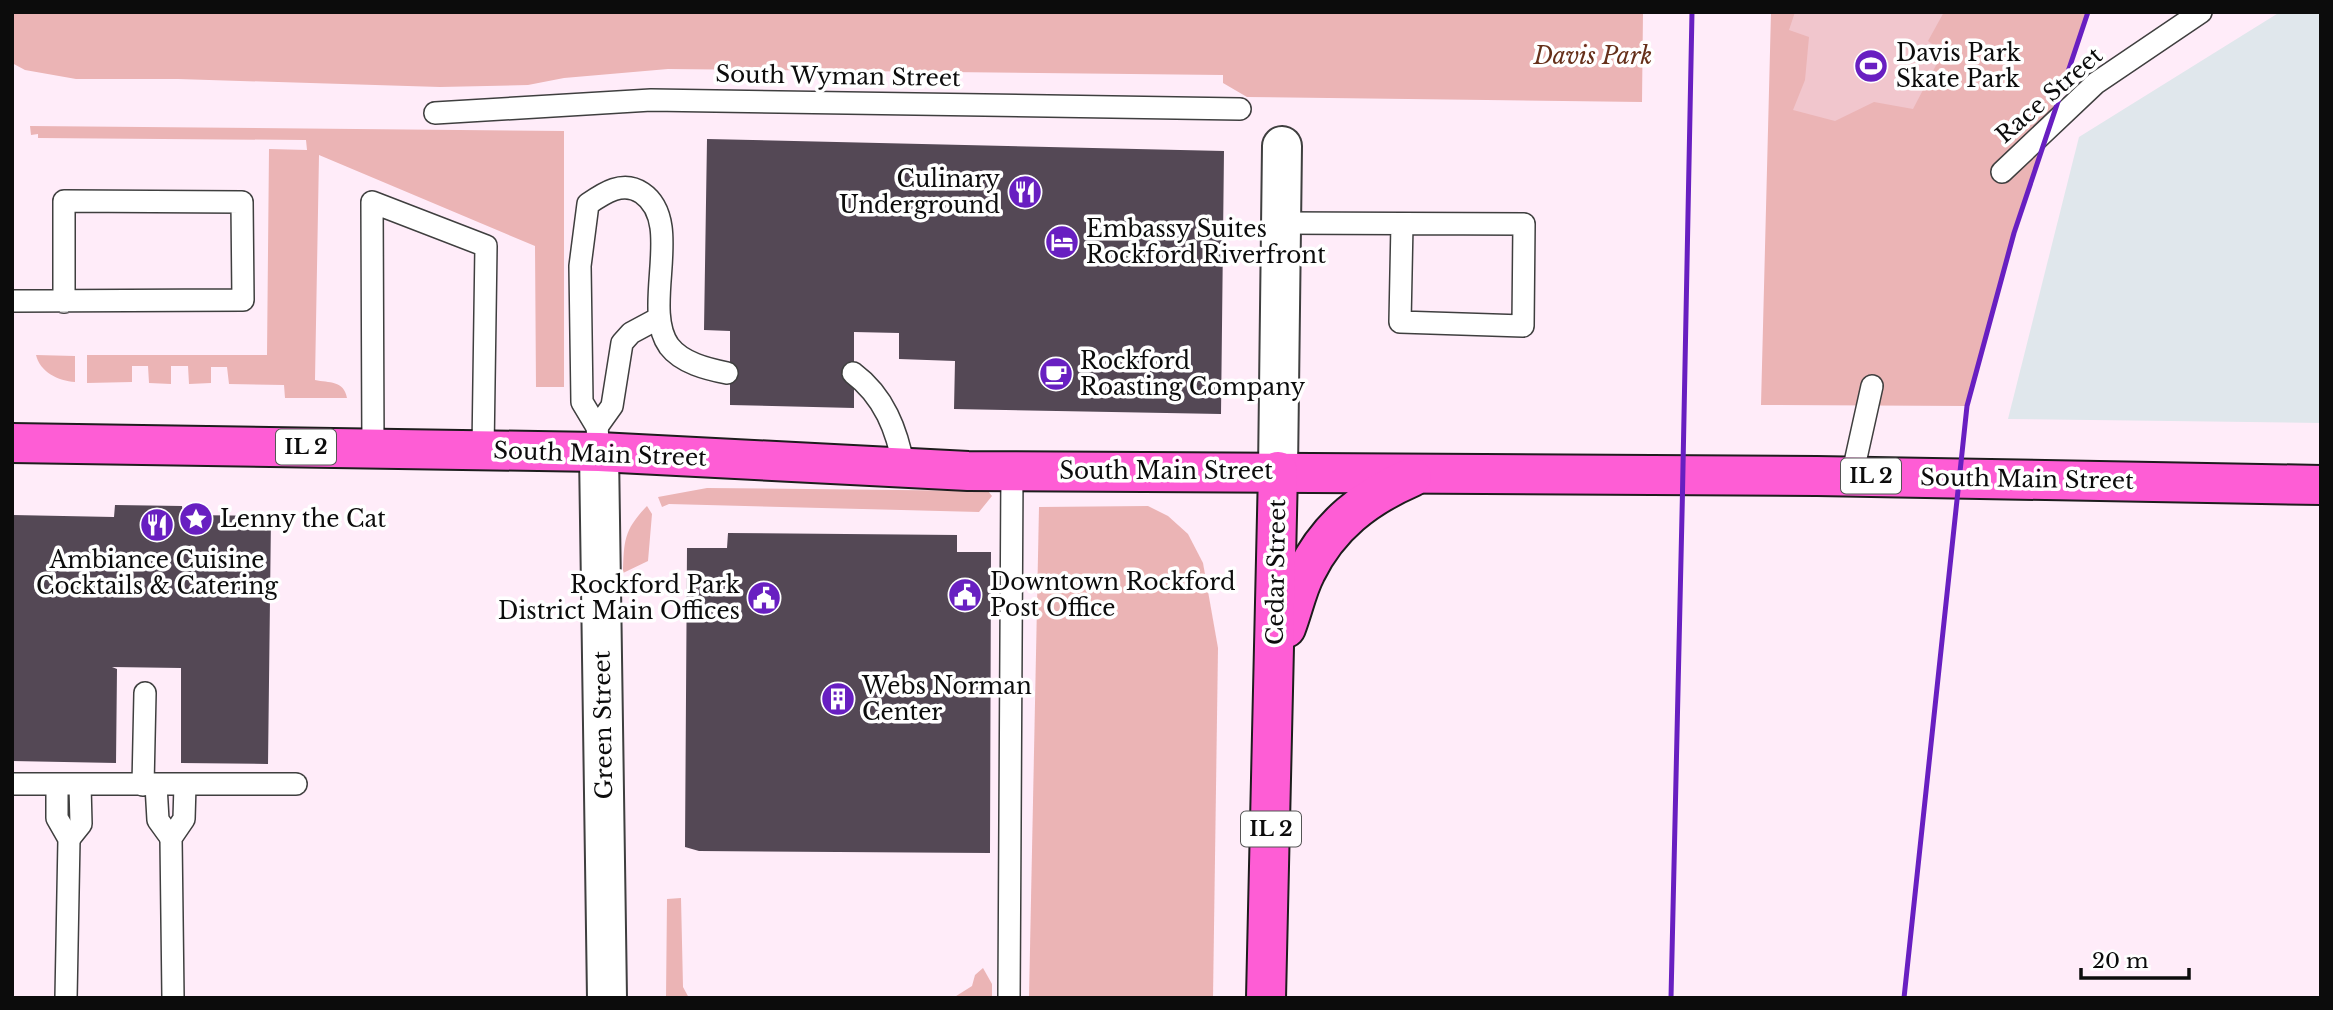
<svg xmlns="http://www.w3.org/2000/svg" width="2333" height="1010" font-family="'Libre Baskerville',serif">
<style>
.industrial{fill:#e0e7ec}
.green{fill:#ebb4b5}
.pitch{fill:#f1c6cd}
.building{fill:#544855}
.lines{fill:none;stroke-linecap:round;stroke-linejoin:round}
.lane-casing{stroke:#3f3f3f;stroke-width:24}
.street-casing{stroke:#3f3f3f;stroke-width:42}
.primary-casing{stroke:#1d1d1d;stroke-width:42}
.lane{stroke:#fff;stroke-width:21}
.street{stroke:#fff;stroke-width:38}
.primary{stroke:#fe5dd5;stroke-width:38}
.rail{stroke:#681fc1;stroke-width:5}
.labels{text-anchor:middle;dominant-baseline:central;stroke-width:7;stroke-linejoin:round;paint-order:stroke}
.shield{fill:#fff;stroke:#555;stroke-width:2}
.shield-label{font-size:21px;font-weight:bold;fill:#0c0c0c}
.poi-label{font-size:23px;fill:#0c0c0c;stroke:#fff;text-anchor:start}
.park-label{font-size:23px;font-style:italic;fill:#66301a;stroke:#fff}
.street-label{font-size:23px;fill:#0c0c0c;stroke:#fff}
</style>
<rect width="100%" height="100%" fill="#ffecf9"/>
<path class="industrial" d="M2280 12H2321V423L2008 419 2079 137Z"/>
<g class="green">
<path d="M12 12H1643L1642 102 1247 97 1223 83V75L668 69 564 78 528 85 440 87 178 79H76L25 70 12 63Z"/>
<path d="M1771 12H2088L2014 233 1967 406 1761 405Z"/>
<path d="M30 126 564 131V387H536L535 246 319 155 315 380C329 383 344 380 347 398H285L284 385 229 384 227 367H211V383L189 384 188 366H171V384L149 383 148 366H132V382L87 383V355H267L269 149 307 150 306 140 38 138V134L31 135Z"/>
<path d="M36 355 75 356V382C58 381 40 372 36 355Z"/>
<path d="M707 488 988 491 992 496 979 512 669 504 662 507 658 497Z"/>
<path d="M647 506 652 514 648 561 623 573C624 540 624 530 647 506Z"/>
<path d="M1148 506 1168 516 1188 534 1203 563 1218 648 1213 998H1029L1039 507Z"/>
<path d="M681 898 683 987 689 998H666L667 899Z"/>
<path d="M983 968 992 984V998H953L972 986 975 975Z"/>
</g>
<path class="pitch" d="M1795 12H1944L1928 41 1943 52 1913 109 1874 102 1835 121 1793 110 1805 80 1809 37 1789 30Z"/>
<g class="building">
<path d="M707 139 1224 151 1221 414 954 409 955 361 899 359V333L854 332V408L730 405V331L704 330Z"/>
<path d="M115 505 182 506 183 515 271 516 268 764 181 763V668L112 667 117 669 116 763 12 761V515L114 517Z"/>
<path d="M728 533 957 535V552H991L990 853 699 851 685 847 687 548H727Z"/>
</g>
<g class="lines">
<g class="lane-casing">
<g id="lane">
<path d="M435 113 651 100 1240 109"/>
<path d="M2002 172 2096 83 2201 12"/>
<path d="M1281 223 1524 224 1523 326 1400 322 1402 224"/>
<path d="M12 301 243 300 242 202 64 201V302"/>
<path d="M853 373C884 396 897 430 904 468"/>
<path d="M597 427 612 406 622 343 631 333 659 318"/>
<path d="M373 448 372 202 486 246 483 450"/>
<path d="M599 452 597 427 582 402 580 266 588 204C604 193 623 180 642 193 685 222 641 307 669 346 682 363 707 369 727 373"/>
<path d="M1852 476 1872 386"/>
<path d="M12 784H296"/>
<path d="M57 785V818L69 839 66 998"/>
<path d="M143 785 145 693"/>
<path d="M156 785 158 820 171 838"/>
<path d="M69 839 81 824 80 785"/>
<path d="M173 998 171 838 184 819 185 785"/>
<path d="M1009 998 1012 471"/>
</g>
</g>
<g class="street-casing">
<g id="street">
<path d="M599 452 607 998"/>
<path d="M1278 471 1282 146"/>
</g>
</g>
<g class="primary-casing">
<g id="primary">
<path d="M12 443 599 452 968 471 1817 476 2321 485"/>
<path d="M1286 628C1293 610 1297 589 1306 572 1329 525 1366 497 1412 477"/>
<path d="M1266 998 1278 471"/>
</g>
</g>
<use href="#lane" class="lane"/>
<use href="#street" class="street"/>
<use href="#primary" class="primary"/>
<g class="rail">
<path d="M1671 998C1681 669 1684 341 1692 12"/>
<path d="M1904 998 1967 406 2014 233 2088 12"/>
</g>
</g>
<defs>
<g id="stadium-disc" transform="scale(1.75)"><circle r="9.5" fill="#681fc1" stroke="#fff"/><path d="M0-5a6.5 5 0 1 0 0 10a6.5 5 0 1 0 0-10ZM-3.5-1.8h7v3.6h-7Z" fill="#fff"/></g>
<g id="restaurant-disc" transform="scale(1.75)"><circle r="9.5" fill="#681fc1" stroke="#fff"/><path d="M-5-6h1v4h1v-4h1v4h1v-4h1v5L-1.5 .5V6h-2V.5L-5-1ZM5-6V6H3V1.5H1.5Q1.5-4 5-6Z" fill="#fff"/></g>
<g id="hotel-disc" transform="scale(1.75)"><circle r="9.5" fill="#681fc1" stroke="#fff"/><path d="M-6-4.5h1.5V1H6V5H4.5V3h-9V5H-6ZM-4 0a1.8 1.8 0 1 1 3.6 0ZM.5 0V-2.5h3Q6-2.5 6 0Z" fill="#fff"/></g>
<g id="cafe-disc" transform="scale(1.75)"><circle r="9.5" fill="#681fc1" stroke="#fff"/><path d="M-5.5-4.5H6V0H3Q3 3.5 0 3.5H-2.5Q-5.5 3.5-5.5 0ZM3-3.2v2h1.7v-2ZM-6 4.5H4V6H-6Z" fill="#fff"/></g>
<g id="sight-disc" transform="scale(1.75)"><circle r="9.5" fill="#681fc1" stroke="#fff"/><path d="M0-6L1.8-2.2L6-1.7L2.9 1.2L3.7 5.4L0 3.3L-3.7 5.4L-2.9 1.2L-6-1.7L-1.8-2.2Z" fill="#fff"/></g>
<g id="civic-disc" transform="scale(1.75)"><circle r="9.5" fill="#681fc1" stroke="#fff"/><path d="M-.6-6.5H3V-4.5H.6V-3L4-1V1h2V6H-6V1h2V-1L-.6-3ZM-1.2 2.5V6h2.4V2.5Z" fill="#fff"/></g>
<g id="building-disc" transform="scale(1.75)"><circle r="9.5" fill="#681fc1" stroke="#fff"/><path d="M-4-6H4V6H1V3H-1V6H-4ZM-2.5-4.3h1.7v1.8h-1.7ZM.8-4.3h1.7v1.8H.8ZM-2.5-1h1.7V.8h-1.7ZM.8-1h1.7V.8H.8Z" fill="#fff"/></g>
</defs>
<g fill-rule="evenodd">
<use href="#stadium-disc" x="1871" y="66"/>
<use href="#restaurant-disc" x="1025" y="192"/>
<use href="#hotel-disc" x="1062" y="242"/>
<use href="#cafe-disc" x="1056" y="374"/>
<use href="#sight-disc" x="196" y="519"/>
<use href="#restaurant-disc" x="157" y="525"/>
<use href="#civic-disc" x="965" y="595"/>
<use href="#civic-disc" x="764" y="598"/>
<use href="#building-disc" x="838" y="699"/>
</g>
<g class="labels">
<g class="shield">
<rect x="276" y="429.5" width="60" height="35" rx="5"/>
<rect x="1841" y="458.5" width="60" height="35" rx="5"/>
<rect x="1241" y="811.5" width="60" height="35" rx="5"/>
</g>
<g class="shield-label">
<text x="306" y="447">IL 2</text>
<text x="1871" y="476">IL 2</text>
<text x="1271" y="829">IL 2</text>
</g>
<g class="poi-label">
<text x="1896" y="53">Davis Park<tspan x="1896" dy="26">Skate Park</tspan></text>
<text x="1000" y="179" text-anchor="end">Culinary<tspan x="1000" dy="26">Underground</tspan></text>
<text x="1086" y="229">Embassy Suites<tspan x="1086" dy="26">Rockford Riverfront</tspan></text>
<text x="1080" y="361">Rockford<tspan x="1080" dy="26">Roasting Company</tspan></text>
<text x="220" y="519">Lenny the Cat</text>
<text x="157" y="560" text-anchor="middle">Ambiance Cuisine<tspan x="157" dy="26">Cocktails &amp; Catering</tspan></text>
<text x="990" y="582">Downtown Rockford<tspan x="990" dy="26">Post Office</tspan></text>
<text x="740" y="585" text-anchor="end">Rockford Park<tspan x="740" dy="26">District Main Offices</tspan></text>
<text x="862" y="686">Webs Norman<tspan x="862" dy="26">Center</tspan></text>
</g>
<g class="park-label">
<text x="1593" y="56">Davis Park</text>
</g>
<g class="street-label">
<text transform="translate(838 76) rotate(1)">South Wyman Street</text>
<text transform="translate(2049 95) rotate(-41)">Race Street</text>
<text transform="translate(600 454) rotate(2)">South Main Street</text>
<text x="1166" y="471">South Main Street</text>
<text transform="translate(2027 479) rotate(1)">South Main Street</text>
<text transform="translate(1276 572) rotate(-89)">Cedar Street</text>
<text transform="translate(603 725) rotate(-91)">Green Street</text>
</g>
</g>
<rect width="2333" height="1010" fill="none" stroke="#0c0c0c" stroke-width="28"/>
<path d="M2081 968v10h108v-10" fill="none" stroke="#0c0c0c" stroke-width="3.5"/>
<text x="2092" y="968" font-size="21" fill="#0c0c0c" stroke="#ffffff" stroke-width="5" paint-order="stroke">20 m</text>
</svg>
